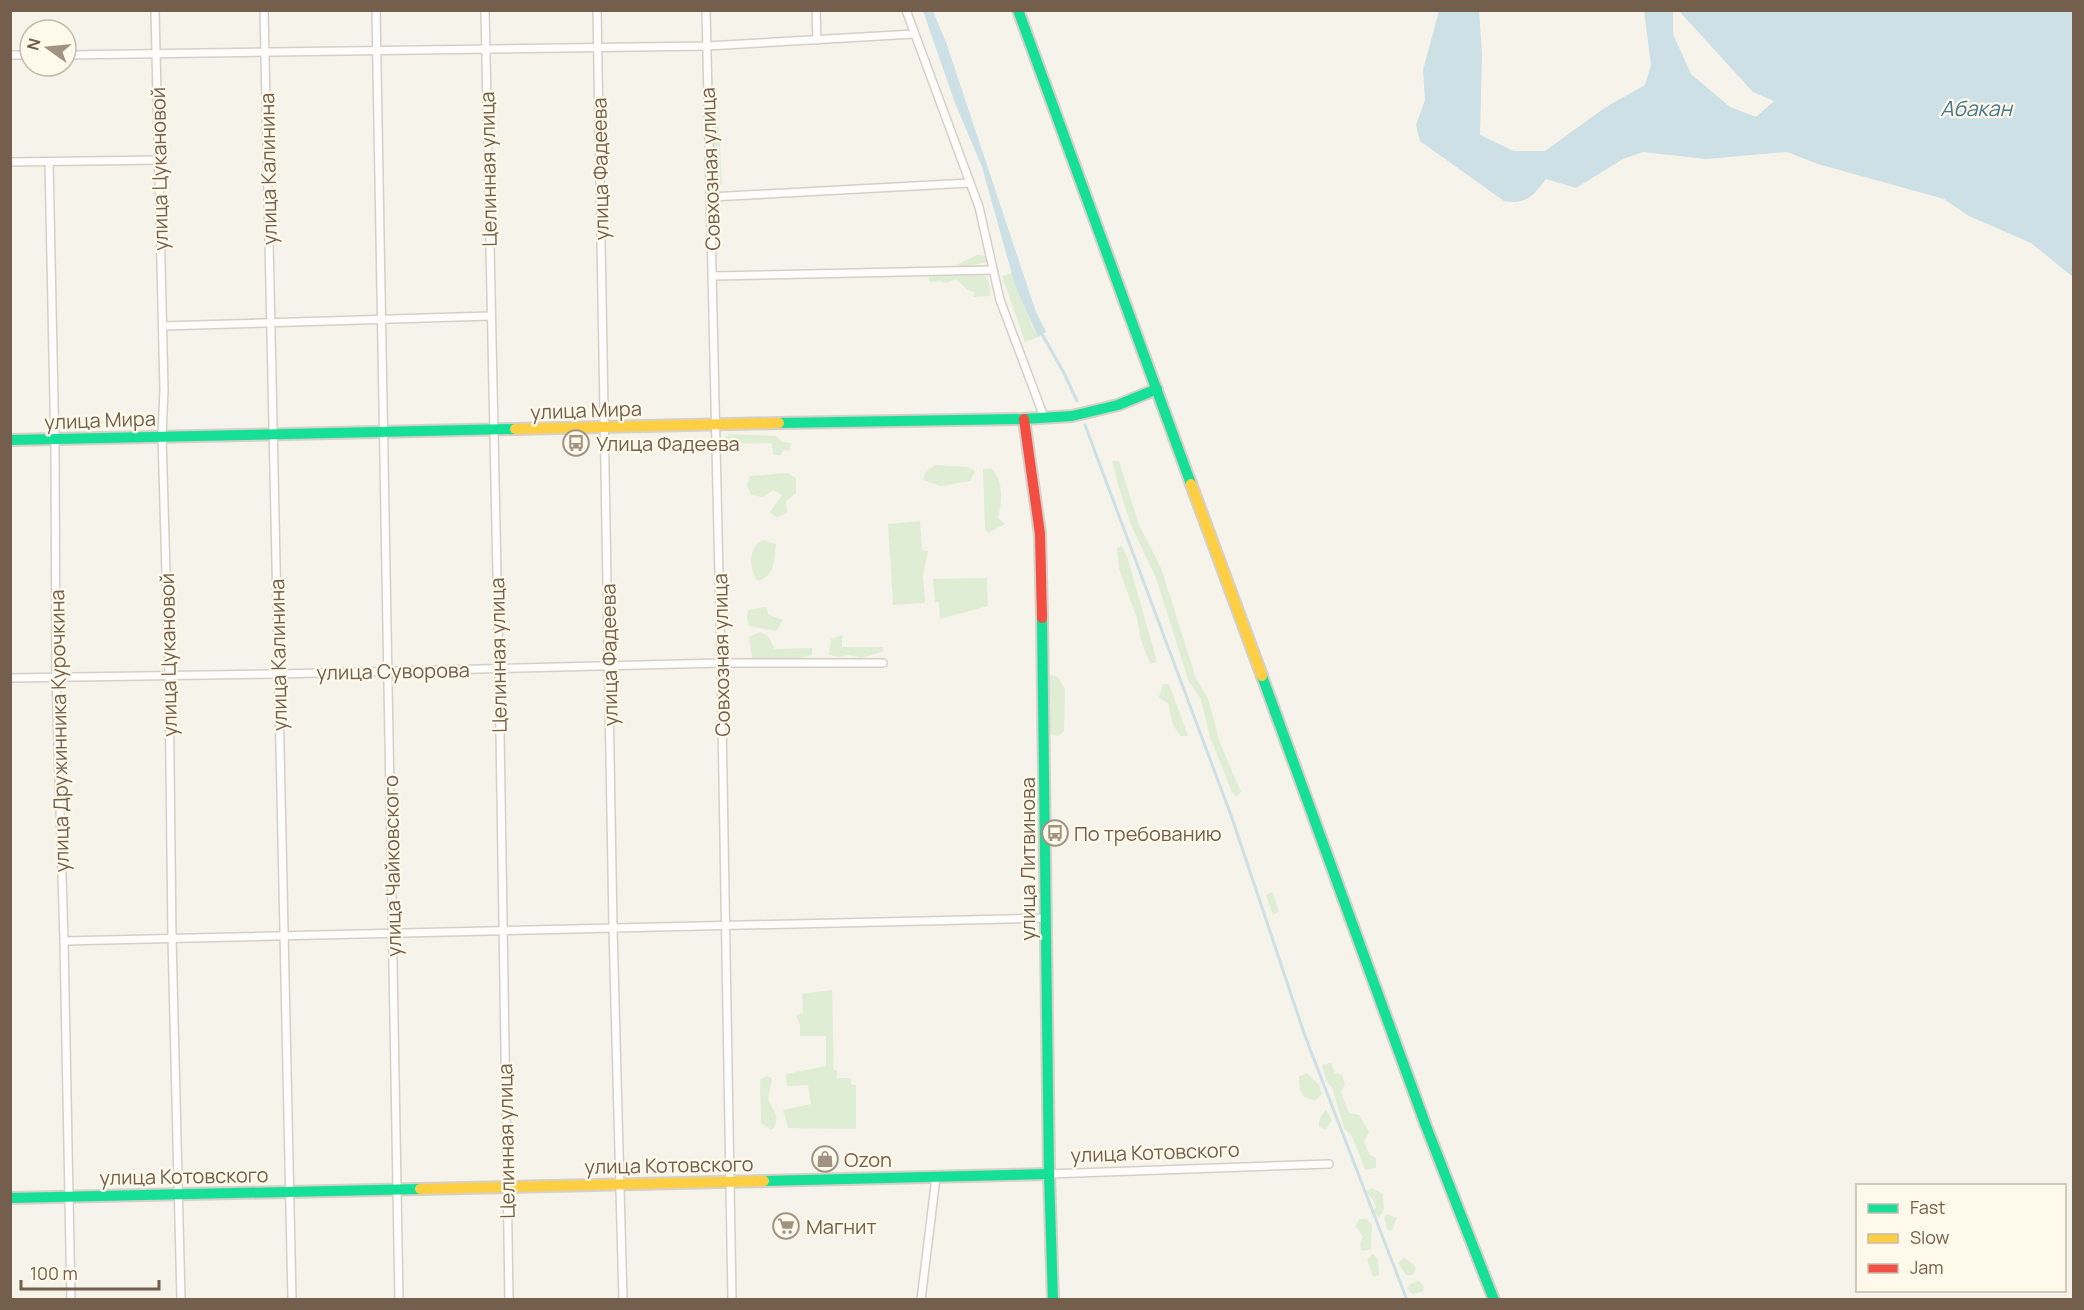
<svg xmlns="http://www.w3.org/2000/svg" width="2084" height="1310" font-family="Manrope,sans-serif">
<style>
.green{fill:#e0edd5}
.water{fill:#cce0e6}
.lines{fill:none;stroke-linecap:round;stroke-linejoin:round}
.stream{stroke:#cce0e6;stroke-width:3}
.street-casing{stroke:#d5d0c7;stroke-width:10}
.fast-casing{stroke:#d6d0c8;stroke-width:14}
.slow-casing{stroke:#d6d0c8;stroke-width:14}
.jam-casing{stroke:#d6d0c8;stroke-width:14}
.street{stroke:#fefdfc;stroke-width:7}
.fast{stroke:#16e098;stroke-width:10}
.slow{stroke:#ffcf43;stroke-width:10}
.jam{stroke:#f24e42;stroke-width:10}
.labels{text-anchor:middle;dominant-baseline:central;stroke-width:4.5;stroke-linejoin:round;paint-order:stroke}
.street-label{font-size:20px;fill:#735f4b;stroke:#fef9eb}
.poi-label{font-size:20px;fill:#735f4b;stroke:#fef9eb;text-anchor:start}
.water-label{font-size:21px;font-style:italic;fill:#49788c;stroke:#fef9eb}
</style>
<rect width="100%" height="100%" fill="#f6f3ea"/>
<g class="green">
<path d="M712 113 717 114C721 137 720 160 722 184L719 187 714 184Z"/>
<path d="M977 255 986 256 987 262 957 269 956 265Z"/>
<path d="M1012 273 1032 326 1038 337 1025 342 1002 276Z"/>
<path d="M984 275 989 282 990 296 973 297 974 292 968 290 956 279 946 283 941 281 929 282V276Z"/>
<path d="M729 434 776 436 782 442 791 443 789 451 783 450 781 455H774L771 443 726 444 723 439Z"/>
<path d="M1112 461H1119L1139 525 1161 568 1196 678 1208 699 1220 743 1241 792 1236 797 1232 792 1210 737 1201 699 1189 682 1156 578 1131 525 1118 485Z"/>
<path d="M935 465 967 467 975 471 970 481 941 486 923 480 925 473Z"/>
<path d="M991 468C1004 480 1002 502 998 518L1005 524 988 533 985 529 983 469Z"/>
<path d="M788 473 796 478V493L786 501 787 512 777 518 770 512 782 495 773 490 763 497 751 495 747 485 750 476Z"/>
<path d="M920 521 922 550 928 551 923 576 925 603 893 605 888 524Z"/>
<path d="M764 540 776 544C774 561 776 575 758 581 748 569 748 545 764 540Z"/>
<path d="M1122 546 1128 559 1157 662 1150 664 1141 640 1137 618 1119 569 1117 548Z"/>
<path d="M987 578 988 606 940 619 939 602H935L933 579Z"/>
<path d="M766 607 769 615 783 620 776 631 749 626 747 618 748 610Z"/>
<path d="M760 632 768 636 775 649 812 648V655C788 662 775 666 752 658L749 637Z"/>
<path d="M842 635V647H883L884 651 862 658 848 655 839 657 829 655 831 639Z"/>
<path d="M1051 675 1058 677 1065 689 1064 731 1058 736 1052 735 1050 730 1048 678Z"/>
<path d="M1163 684H1169L1188 736H1181C1172 726 1170 718 1169 704L1159 697Z"/>
<path d="M1272 892 1279 911 1273 915 1266 895Z"/>
<path d="M832 990 834 1070H837V1078H851V1084L856 1085V1129L788 1128 783 1110 811 1104 808 1085 787 1086 786 1074 826 1066V1036H800V1025L796 1015 803 1013 802 994Z"/>
<path d="M1331 1063 1335 1073 1342 1075 1345 1084 1341 1092 1349 1113 1359 1115 1369 1132 1364 1142 1369 1154 1376 1158V1168L1365 1170 1352 1136 1344 1128 1332 1087 1327 1082 1322 1065Z"/>
<path d="M1307 1073 1319 1085 1322 1094 1315 1101 1304 1097 1300 1090 1299 1077Z"/>
<path d="M767 1076 772 1078 768 1100C774 1111 781 1119 772 1130L761 1123 760 1079Z"/>
<path d="M1326 1110 1332 1120 1326 1129 1319 1127C1318 1120 1321 1115 1326 1110Z"/>
<path d="M1371 1188 1383 1194 1384 1209 1379 1218 1373 1211 1376 1207 1374 1201 1366 1192Z"/>
<path d="M1387 1214 1397 1218 1392 1231 1387 1229 1384 1218Z"/>
<path d="M1359 1219H1366L1372 1225 1371 1249 1365 1251 1361 1250 1360 1243 1363 1237 1356 1226Z"/>
<path d="M1373 1254 1378 1259 1379 1275 1373 1277 1367 1259Z"/>
<path d="M1404 1258 1412 1263 1416 1268 1413 1275H1406L1398 1263Z"/>
<path d="M1419 1281 1424 1287 1423 1292 1412 1294 1407 1288 1410 1284Z"/>
</g>
<g class="water">
<path d="M923 11H933L947 45 1036 312 1046 332 1038 337 1015 285 982 167 955 103Z"/>
<path d="M1439 11H1479L1482 54 1480 135 1514 151H1545L1606 107 1645 85 1651 65 1644 11H1673V34L1691 74 1730 107 1756 117 1774 101 1753 92 1679 11H2073V277L2031 243 1969 216 1944 199 1818 164 1787 152 1706 159 1643 152 1623 159 1576 188 1546 179C1533 195 1528 205 1504 201L1420 141 1416 125 1425 100 1423 70Z"/>
</g>
<g class="lines">
<g class="stream">
<path d="M1042 334 1064 373 1077 401"/>
<path d="M1085 425 1232 818 1305 1036 1407 1300"/>
</g>
<g class="street-casing">
<g id="street">
<path d="M155 10 164 390 162 436 169 676 172 938 181 1300"/>
<path d="M264 10 292 1300"/>
<path d="M376 10 399 1300"/>
<path d="M485 10 499 669 509 1300"/>
<path d="M597 10 613 928 623 1300"/>
<path d="M706 10 721 663 732 1300"/>
<path d="M816 10 817 40"/>
<path d="M906 10 979 207 1000 300 1044 417"/>
<path d="M10 55H30"/>
<path d="M66 55 707 46 914 34"/>
<path d="M10 162 160 160"/>
<path d="M49 162 55 450 56 677 64 941 71 1300"/>
<path d="M711 197 969 183"/>
<path d="M713 276 992 270"/>
<path d="M163 326 490 316"/>
<path d="M10 678 279 674 721 663H883"/>
<path d="M64 941 1045 918"/>
<path d="M1049 1174 1329 1164"/>
<path d="M921 1300 936 1177"/>
</g>
</g>
<g class="fast-casing">
<g id="fast">
<path d="M1018 10 1191 484"/>
<path d="M779 423 1024 419 1072 416 1118 405 1157 389"/>
<path d="M10 440 515 429"/>
<path d="M1042 618 1049 1174 1053 1300"/>
<path d="M1262 676 1426 1126 1494 1300"/>
<path d="M764 1181 1049 1174"/>
<path d="M10 1198 420 1189"/>
</g>
</g>
<g class="slow-casing">
<g id="slow">
<path d="M515 429 779 423"/>
<path d="M1191 484 1262 676"/>
<path d="M420 1189 764 1181"/>
</g>
</g>
<g class="jam-casing">
<path id="jam" d="M1024 419 1040 534 1042 618"/>
</g>
<use href="#street" class="street"/>
<use href="#fast" class="fast"/>
<use href="#slow" class="slow"/>
<use href="#jam" class="jam"/>
</g>
<defs>
<g id="bus-ring" transform="scale(1.35)"><circle r="9.5" fill="#fef9eb" stroke="#a19383" stroke-width="1.5"/><path d="M-5-6H5V4H4V6H2V4H-2V6H-4V4H-5ZM-3.5-4V0h7V-4ZM-3.5 1.2v1.5H-2V1.2ZM2 1.2v1.5H3.5V1.2Z" fill="#a19383"/></g>
<g id="shop-ring" transform="scale(1.35)"><circle r="9.5" fill="#fef9eb" stroke="#a19383" stroke-width="1.5"/><path d="M-5-2.5h2.3a2.7 3.5 0 0 1 5.4 0H5L5.5 6h-11ZM-1.5-2.5h3a1.5 2.3 0 0 0-3 0Z" fill="#a19383"/></g>
<g id="supermarket-ring" transform="scale(1.35)"><circle r="9.5" fill="#fef9eb" stroke="#a19383" stroke-width="1.5"/><path d="M-6-5.5h2.5l.6 2H6L4.5 2H-2.5L-4.4-4H-6ZM-1.5 3.2a1.3 1.3 0 1 0 .1 0ZM3 3.2a1.3 1.3 0 1 0 .1 0Z" fill="#a19383"/></g>
</defs>
<g fill-rule="evenodd">
<use href="#bus-ring" x="576" y="443"/>
<use href="#bus-ring" x="1055" y="833"/>
<use href="#shop-ring" x="825" y="1159"/>
<use href="#supermarket-ring" x="786" y="1226"/>
</g>
<g class="labels">
<g class="street-label">
<text transform="translate(159 169) rotate(-91)">улица Цукановой</text>
<text transform="translate(268 169) rotate(-91)">улица Калинина</text>
<text transform="translate(488 169) rotate(-91)">Целинная улица</text>
<text transform="translate(600 169) rotate(-91)">улица Фадеева</text>
<text transform="translate(710 169) rotate(-92)">Совхозная улица</text>
<text transform="translate(586 410) rotate(-2)">улица Мира</text>
<text transform="translate(100 420) rotate(-2)">улица Мира</text>
<text transform="translate(168 655) rotate(-91)">улица Цукановой</text>
<text transform="translate(278 655) rotate(-91)">улица Калинина</text>
<text transform="translate(498 655) rotate(-91)">Целинная улица</text>
<text transform="translate(609 655) rotate(-91)">улица Фадеева</text>
<text transform="translate(721 655) rotate(-91)">Совхозная улица</text>
<text transform="translate(393 671) rotate(-1)">улица Суворова</text>
<text transform="translate(59 731) rotate(-91)">улица Дружинника Курочкина</text>
<text transform="translate(1027 859) rotate(-90)">улица Литвинова</text>
<text transform="translate(392 866) rotate(-91)">улица Чайковского</text>
<text transform="translate(506 1141) rotate(-91)">Целинная улица</text>
<text transform="translate(1155 1152) rotate(-2)">улица Котовского</text>
<text transform="translate(669 1165) rotate(-1)">улица Котовского</text>
<text transform="translate(184 1176) rotate(-1)">улица Котовского</text>
</g>
<g class="poi-label">
<text x="596" y="443">Улица Фадеева</text>
<text x="1074" y="833">По требованию</text>
<text x="844" y="1159">Ozon</text>
<text x="806" y="1226">Магнит</text>
</g>
<g class="water-label">
<text x="1976" y="108">Абакан</text>
</g>
</g>
<rect width="2084" height="1310" fill="none" stroke="#735f4b" stroke-width="24"/>
<rect x="1856" y="1184" width="210" height="108" fill="#fef9eb" stroke="#c6bbab" stroke-width="1.5"/>
<rect x="1868" y="1204" width="30" height="9" fill="#16e098" stroke="#c6bbab" stroke-width="1.5"/>
<text x="1910" y="1214" font-size="18" fill="#735f4b">Fast</text>
<rect x="1868" y="1234" width="30" height="9" fill="#ffcf43" stroke="#c6bbab" stroke-width="1.5"/>
<text x="1910" y="1244" font-size="18" fill="#735f4b">Slow</text>
<rect x="1868" y="1264" width="30" height="9" fill="#f24e42" stroke="#c6bbab" stroke-width="1.5"/>
<text x="1910" y="1274" font-size="18" fill="#735f4b">Jam</text>
<g transform="translate(48 48) rotate(285)"><circle r="28" fill="#fef9eb" stroke="#c6bbab" stroke-width="1.5"/>
<path d="M0-4.5L10 22L0 15L-10 22Z" fill="#a19383"/>
<text y="-9" font-size="16" font-weight="bold" text-anchor="middle" fill="#735f4b">N</text>
</g>
<path d="M21 1280v9h138v-9" fill="none" stroke="#735f4b" stroke-width="3"/>
<text x="30" y="1280" font-size="18" fill="#735f4b" stroke="#fef9eb" stroke-width="4.5" paint-order="stroke">100 m</text>
</svg>
